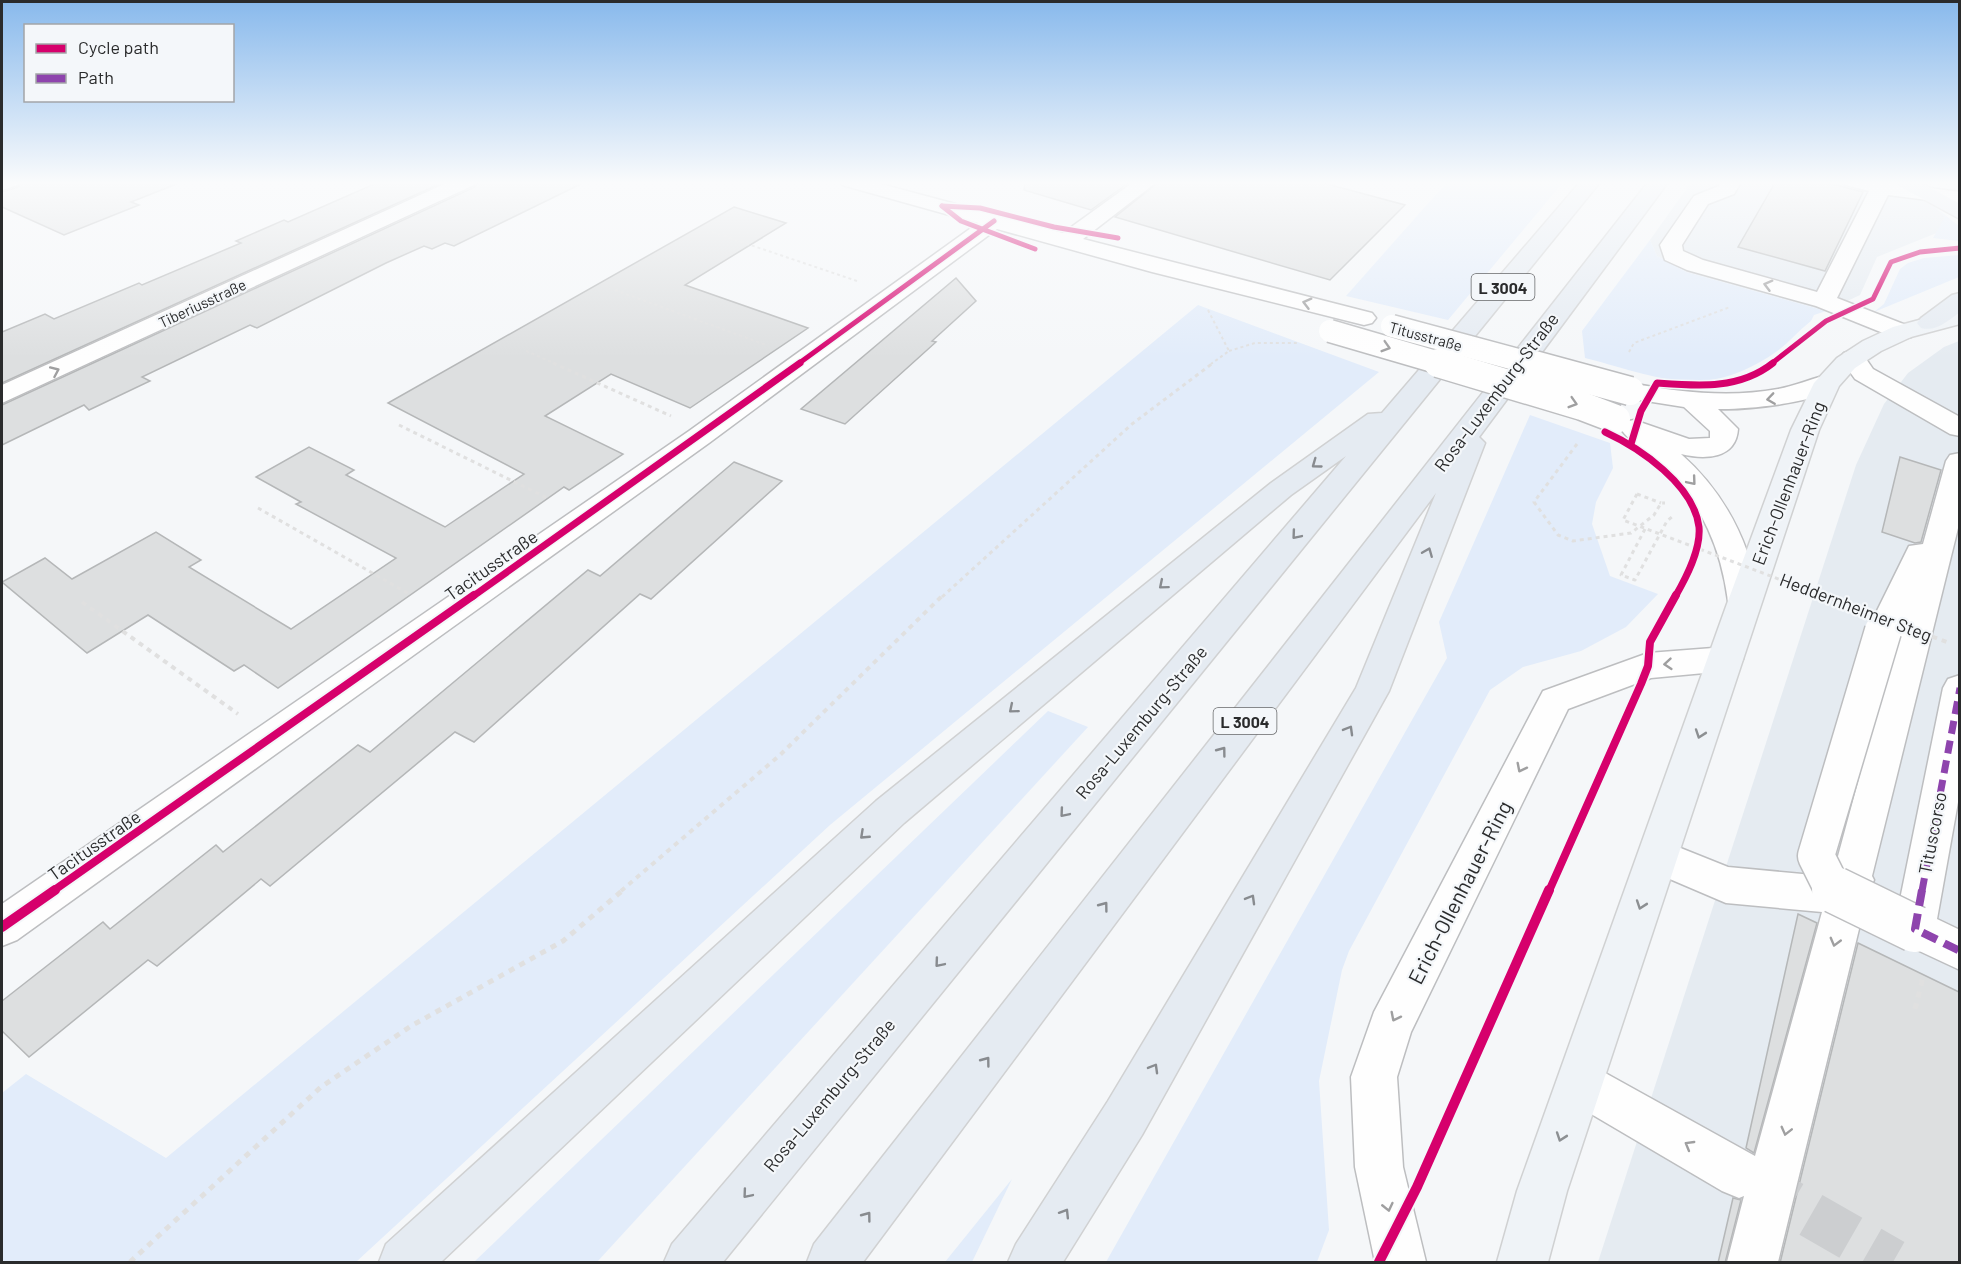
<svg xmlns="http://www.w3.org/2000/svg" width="1961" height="1264" font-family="Barlow,sans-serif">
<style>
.built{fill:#e5ebf1}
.green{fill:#e2ecfa}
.building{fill:#dddfe0;stroke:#b5b7b8;stroke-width:1.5}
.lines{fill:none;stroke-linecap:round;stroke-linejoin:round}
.minor-tunnel{stroke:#ccced0;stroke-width:46;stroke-dasharray:46 22;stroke-linecap:butt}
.minor-casing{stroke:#bdbec0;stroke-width:3}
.major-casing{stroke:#d0d1d2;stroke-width:3}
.highway-casing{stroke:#d0d1d2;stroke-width:3}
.path-far3{stroke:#e0e0e0;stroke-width:2;stroke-dasharray:3 3;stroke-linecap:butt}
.path-far2{stroke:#e0e0e0;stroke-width:3;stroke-dasharray:4 4;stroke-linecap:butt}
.path-far1{stroke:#e0e0e0;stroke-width:4;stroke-dasharray:5 5;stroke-linecap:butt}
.path{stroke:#e0e0e0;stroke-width:5;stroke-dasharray:6 6;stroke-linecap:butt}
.minor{fill:#fefefe;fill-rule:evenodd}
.major{fill:#eff3f7;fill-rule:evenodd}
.highway{fill:#e5ebf2;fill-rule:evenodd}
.minor-bridge-far3-casing{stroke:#bdbec0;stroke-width:25;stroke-linecap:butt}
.minor-bridge-far2-casing{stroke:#bdbec0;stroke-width:31;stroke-linecap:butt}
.minor-bridge-far1-casing{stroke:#bdbec0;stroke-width:39;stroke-linecap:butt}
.minor-bridge-casing{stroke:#bdbec0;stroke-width:49;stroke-linecap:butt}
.path-bridge-far1{stroke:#e0e0e0;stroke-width:3;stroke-dasharray:4 4;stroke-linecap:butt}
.path-bridge{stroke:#e0e0e0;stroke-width:4;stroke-dasharray:5 5;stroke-linecap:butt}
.minor-bridge-far3{stroke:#fefefe;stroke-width:22}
.minor-bridge-far2{stroke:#fefefe;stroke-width:28}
.minor-bridge-far1{stroke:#fefefe;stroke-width:36}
.minor-bridge{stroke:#fefefe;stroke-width:46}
.quiet-far1{stroke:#8e44ad;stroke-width:7;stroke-dasharray:13 7;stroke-linecap:butt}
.quiet{stroke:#8e44ad;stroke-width:8;stroke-dasharray:16 8;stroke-linecap:butt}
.cycleway-far3-casing{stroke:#f4f7fa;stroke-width:8}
.cycleway-far2-casing{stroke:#f4f7fa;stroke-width:10}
.cycleway-far1-casing{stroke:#f4f7fa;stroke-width:12}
.cycleway-casing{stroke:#f4f7fa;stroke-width:14}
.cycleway-far3{stroke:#d6006c;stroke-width:5}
.cycleway-far2{stroke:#d6006c;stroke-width:7}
.cycleway-far1{stroke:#d6006c;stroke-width:8}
.cycleway{stroke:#d6006c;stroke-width:10}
.oneway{stroke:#9f9fa0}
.oneway2{stroke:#888b8f}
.oneway3{stroke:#8c8f92}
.labels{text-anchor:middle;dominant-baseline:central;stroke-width:4.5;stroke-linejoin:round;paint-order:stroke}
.far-street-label{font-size:15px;fill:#2a2b2c;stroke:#f4f7fa}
.shield{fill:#f4f7fa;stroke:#67686a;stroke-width:1.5}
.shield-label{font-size:16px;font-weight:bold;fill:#2a2b2c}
.street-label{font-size:18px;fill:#2a2b2c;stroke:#f4f7fa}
.near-street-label{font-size:21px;fill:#2a2b2c;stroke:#f4f7fa}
</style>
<rect width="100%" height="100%" fill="#f5f7f9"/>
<g class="built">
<path d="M1692 181H1886L1935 207 1945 217 1939 232 1877 257 1860 295 1826 311 1686 272 1657 256 1650 240Z"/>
<path d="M1959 341V1262H1598L1856 465 1884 404 1908 373 1944 347Z"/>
</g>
<g class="green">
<path d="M1448 181H1564L1448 320 1346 296Z"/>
<path d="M1936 208 1959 226V241L1933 238 1945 217Z"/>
<path d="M1650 240 1657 256 1686 272 1826 311 1814 315 1811 321C1798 331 1787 345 1773 354 1702 401 1660 377 1585 358L1582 331Z"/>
<path d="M1959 255V277L1874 312 1884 304 1900 269 1908 263 1924 258Z"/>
<path d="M1198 305 1379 372 830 825 356 1262H2V1093L26 1074 166 1158Z"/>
<path d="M1530 415 1610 443 1613 468 1596 502 1592 524 1610 576 1658 594 1626 627 1581 651 1523 667 1490 690 1349 951 1342 970 1319 1081 1329 1230 1317 1262H1106L1447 658 1439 622Z"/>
<path d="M1048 711 1088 727 597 1262H474Z"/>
<path d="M1012 1179 972 1262H945Z"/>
</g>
<g class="building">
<path d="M22 181H178L179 183 131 202 139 205 64 235 2 207V192L18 187Z"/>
<path d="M381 181H446L2 383V332L45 314 54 319 139 283 142 285 241 243 236 241 284 220 288 222Z"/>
<path d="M479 181H587L454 246 445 243 432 249 424 246 386 263 257 328 250 325 142 377 150 381 89 410 84 405 2 445V405L475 187Z"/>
<path d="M1025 181H1131L1091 210 1024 190Z"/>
<path d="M1160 181H1316L1405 205 1330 280 1115 217Z"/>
<path d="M1776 181H1821L1863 192 1825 271 1738 247Z"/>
<path d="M734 207 786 223 685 285 808 328 690 408 611 374 545 416 623 454 569 490 564 487 278 688 244 665 234 671 148 615 87 653 2 582 45 558 72 579 156 532 201 560 189 567 291 629 396 558 296 504 301 502 256 477 309 447 354 470 346 475 445 527 524 474 388 403Z"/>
<path d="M956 278 976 301 932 341 936 342 845 424 801 409Z"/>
<path d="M1900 457 1941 470 1921 542 1915 543 1882 532Z"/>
<path d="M734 462 782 481 651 599 640 594 474 742 455 732 270 886 261 879 157 966 148 960 29 1057 2 1031V1001L103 922 110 929 216 845 223 852 358 745 370 752 588 570 600 576Z"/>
<path d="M1798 914 1817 923 1754 1153 1746 1148Z"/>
<path d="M1858 943 1959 992V1263H1780Z"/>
<path d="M1733 1198 1741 1200 1725 1263H1718Z"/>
</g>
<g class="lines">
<path class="minor-tunnel" d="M1752 1181 1893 1262"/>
<g class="minor-casing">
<g id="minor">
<path d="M2 181H20L17 185 2 190Z"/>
<path d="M451 181H477L474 185 2 403V385Z"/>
<path d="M839 181H870L1063 233 1135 181H1158L1083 239 1372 313 1376 318 1372 323 1364 325 1152 272 997 229 709 443 17 940 2 946V904L689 431 978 223 842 185Z"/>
<path d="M1722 181H1742L1734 194 1708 204 1682 245 1683 251 1703 260 1817 292 1869 191 1846 185 1843 181H1876L1960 192V204L1888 195 1837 298 1911 327 1914 332 1911 337 1902 339 1893 337 1816 306 1687 270 1665 260 1660 245 1694 196 1719 186Z"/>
<path d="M1853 350 1862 353 1873 369 1960 417V436L1950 434 1855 379 1840 358 1844 353Z"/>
<path d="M1827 375 1836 378 1840 383C1826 403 1743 410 1718 409L1738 429C1736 459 1705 460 1681 454 1726 494 1750 543 1760 601L1755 609 1744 612 1733 609 1728 601C1721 549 1703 506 1665 469 1651 456 1631 444 1620 428L1624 422 1634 420 1689 439 1710 438V431L1684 407 1621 397 1617 391 1621 385 1630 383C1679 392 1728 398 1778 389 1795 386 1810 379 1827 375Z"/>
<path d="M1960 453V520L1872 876 1874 880 1868 892 1778 1262H1727L1744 1196 1739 1198 1722 1191 1564 1098 1557 1082 1564 1066 1580 1059 1755 1156 1822 912 1726 903 1644 868 1638 856 1644 844 1658 839 1728 867 1824 876 1834 871 1899 631 1895 639 1883 643 1871 639 1867 631 1909 546 1923 544 1946 461 1950 455Z"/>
<path d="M1726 647 1738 650 1743 659 1738 668 1726 671 1651 678 1568 709 1411 1032 1397 1077 1403 1167 1426 1262H1375L1355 1167 1351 1077 1374 1012 1543 691 1648 653Z"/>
<path d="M1960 675V791L1937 919 1960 930V970L1900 942 1894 929 1943 688 1948 679Z"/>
</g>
</g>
<g class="major-casing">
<path id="major" d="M1960 309V324L1911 337 1881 351 1855 368 1839 386 1819 430 1567 1191 1548 1262H1497L1517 1191 1728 601 1791 430 1814 383 1837 358 1863 341 1893 327Z"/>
</g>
<g class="highway-casing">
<g id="highway">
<path d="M1581 181H1601L723 1262H664L672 1244 1346 456 1291 495 904 823 441 1262H379L386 1244 876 801 1271 483 1368 414 1382 413Z"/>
<path d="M1649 181H1669L1479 437 1485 443 1389 691 1142 1135 1063 1262H1008L1016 1244 1108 1101 1356 688 1436 493 863 1262H807L814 1244Z"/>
<path d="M1894 181H1918L1960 204V219L1897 185Z"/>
<path d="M1960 293V312C1947 321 1937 332 1921 328L1917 323 1921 318 1952 295Z"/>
</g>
</g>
<g class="path-far3">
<path d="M712 232 857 281"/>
<path d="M615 290 766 345"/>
<path d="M1208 310 1229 351 1211 364"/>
<path d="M526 351 556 364"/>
<path d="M1229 351 1255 343H1299"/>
<path d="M1629 352 1634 343 1730 307"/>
</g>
<g class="path-far2">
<path d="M553 363 671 416"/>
<path d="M399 425 549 499"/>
<path d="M1577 444 1534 502 1558 535 1573 541 1631 533 1654 515 1661 503H1665"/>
<path d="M1637 494 1661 503"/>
<path d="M258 508 411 595"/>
<path d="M1645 529 1621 575 1635 580 1667 521 1673 516"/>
<path d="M942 597 1132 424 1213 363"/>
</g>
<g class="path-far1">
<path d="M82 602 238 714"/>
<path d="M621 891 780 755 943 595"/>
</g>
<g class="path">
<path d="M1915 1009 1923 977"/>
<path d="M130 1262 321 1087 411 1026 563 941 623 890"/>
</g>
<use href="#minor" class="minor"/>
<use href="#major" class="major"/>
<use href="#highway" class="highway"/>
<g class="minor-bridge-far3-casing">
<g id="minor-bridge-far3">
<path d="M1392 326 1533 364"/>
<path d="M1330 331 1443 364"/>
</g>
</g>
<g class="minor-bridge-far2-casing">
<g id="minor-bridge-far2">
<path d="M1438 363 1582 406 1616 419"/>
<path d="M1527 363 1630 391"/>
</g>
</g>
<g class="minor-bridge-far1-casing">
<path id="minor-bridge-far1" d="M1838 891 1832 888 1816 856 1883 631"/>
</g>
<g class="minor-bridge-casing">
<path id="minor-bridge" d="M1835 890 1915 929"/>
</g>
<path class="path-bridge-far1" d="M1637 494 1623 520 1826 597"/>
<g class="path-bridge">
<path d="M1822 595 1851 606"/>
<path d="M1923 633 1947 642"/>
</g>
<use href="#minor-bridge-far3" class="minor-bridge-far3"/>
<use href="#minor-bridge-far2" class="minor-bridge-far2"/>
<use href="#minor-bridge-far1" class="minor-bridge-far1"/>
<use href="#minor-bridge" class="minor-bridge"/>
<path class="quiet-far1" d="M1922 891 1960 688"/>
<path class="quiet" d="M1922 890 1915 929 1960 951"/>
<g class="cycleway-far3-casing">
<g id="cycleway-far3">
<path d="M942 206 980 208 1054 227 1118 238"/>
<path d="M942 206 961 221 1035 249"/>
<path d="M798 364 994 221"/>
<path d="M1771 364 1826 321 1873 299 1891 262 1920 252 1960 248"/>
</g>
</g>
<g class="cycleway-far2-casing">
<g id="cycleway-far2">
<path d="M1605 432C1640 448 1694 485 1699 527 1701 550 1686 578 1675 597"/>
<path d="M1631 444 1641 411 1657 383C1697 386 1739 390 1773 363"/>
<path d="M472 597 800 363"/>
</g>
</g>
<g class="cycleway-far1-casing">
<g id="cycleway-far1">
<path d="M53 891 474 595"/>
<path d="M1549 891 1641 684 1648 666 1650 642 1676 595"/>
</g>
</g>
<g class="cycleway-casing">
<g id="cycleway">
<path d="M2 927 55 890"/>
<path d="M1379 1262 1417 1187 1549 890"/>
</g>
</g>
<use href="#cycleway-far3" class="cycleway-far3"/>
<use href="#cycleway-far2" class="cycleway-far2"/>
<use href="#cycleway-far1" class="cycleway-far1"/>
<use href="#cycleway" class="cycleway"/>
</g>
<defs><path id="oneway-chevron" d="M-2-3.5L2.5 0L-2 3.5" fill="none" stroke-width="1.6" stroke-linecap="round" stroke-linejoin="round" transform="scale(1.5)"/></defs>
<g class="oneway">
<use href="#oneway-chevron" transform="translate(1768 285) rotate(-165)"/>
<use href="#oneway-chevron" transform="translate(1307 303) rotate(-165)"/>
<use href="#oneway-chevron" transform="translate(1386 347) rotate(17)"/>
<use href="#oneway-chevron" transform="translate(55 371) rotate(-24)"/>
<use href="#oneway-chevron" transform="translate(1771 399) rotate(172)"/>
<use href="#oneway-chevron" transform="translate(1573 403) rotate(17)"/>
<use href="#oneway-chevron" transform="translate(1692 481) rotate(50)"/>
<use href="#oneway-chevron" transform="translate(1668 664) rotate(175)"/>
<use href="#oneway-chevron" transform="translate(1521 768) rotate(117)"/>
<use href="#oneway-chevron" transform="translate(1835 942) rotate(105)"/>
<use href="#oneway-chevron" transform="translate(1395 1017) rotate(117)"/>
<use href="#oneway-chevron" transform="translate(1786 1131) rotate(104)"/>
<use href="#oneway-chevron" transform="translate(1689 1145) rotate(-150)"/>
<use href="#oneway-chevron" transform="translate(1388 1207) rotate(77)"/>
</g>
<g class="oneway2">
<use href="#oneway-chevron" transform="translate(1316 464) rotate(144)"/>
<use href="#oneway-chevron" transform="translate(1296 535) rotate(130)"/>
<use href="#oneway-chevron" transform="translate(1428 552) rotate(-68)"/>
<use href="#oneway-chevron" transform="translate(1163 585) rotate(140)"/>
<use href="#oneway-chevron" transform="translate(1013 709) rotate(140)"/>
<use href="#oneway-chevron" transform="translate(1349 730) rotate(-60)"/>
<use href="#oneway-chevron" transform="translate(1222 751) rotate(-53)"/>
<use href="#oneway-chevron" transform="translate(1064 813) rotate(130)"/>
<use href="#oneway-chevron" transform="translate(864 835) rotate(137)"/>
<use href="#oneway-chevron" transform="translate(1251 899) rotate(-60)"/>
<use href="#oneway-chevron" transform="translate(1104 906) rotate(-53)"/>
<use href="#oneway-chevron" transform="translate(939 963) rotate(130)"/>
<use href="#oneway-chevron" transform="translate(986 1061) rotate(-53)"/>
<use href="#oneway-chevron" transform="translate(1154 1068) rotate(-60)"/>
<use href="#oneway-chevron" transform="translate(747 1194) rotate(130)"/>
<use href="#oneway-chevron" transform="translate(1065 1213) rotate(-58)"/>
<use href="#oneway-chevron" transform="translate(867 1216) rotate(-53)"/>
</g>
<g class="oneway3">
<use href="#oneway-chevron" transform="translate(1700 734) rotate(109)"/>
<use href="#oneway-chevron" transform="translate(1641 905) rotate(109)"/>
<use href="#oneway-chevron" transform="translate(1561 1137) rotate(109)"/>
</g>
<linearGradient id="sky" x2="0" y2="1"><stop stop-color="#88b9ec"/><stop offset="0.51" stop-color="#fafbfc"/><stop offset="1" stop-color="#fafbfc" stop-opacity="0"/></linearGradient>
<rect width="1961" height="358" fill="url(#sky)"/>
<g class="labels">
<g class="far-street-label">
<text transform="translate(202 303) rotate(-25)">Tiberiusstraße</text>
<text transform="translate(1426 336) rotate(15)">Titusstraße</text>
</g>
<g class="shield">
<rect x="1471.5" y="274" width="63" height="26" rx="4.5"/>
<rect x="1213.5" y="708" width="63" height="26" rx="4.5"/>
</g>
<g class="shield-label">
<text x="1503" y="287">L 3004</text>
<text x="1245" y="721">L 3004</text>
</g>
<g class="street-label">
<text transform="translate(1496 392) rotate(-53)">Rosa-Luxemburg-Straße</text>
<text transform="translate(1788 483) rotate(-69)">Erich-Ollenhauer-Ring</text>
<text transform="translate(491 565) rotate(-35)">Tacitusstraße</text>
<text transform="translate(1856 607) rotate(21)">Heddernheimer Steg</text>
<text transform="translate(1141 722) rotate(-50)">Rosa-Luxemburg-Straße</text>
<text transform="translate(1932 833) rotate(-79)">Tituscorso</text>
<text transform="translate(94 845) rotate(-35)">Tacitusstraße</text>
<text transform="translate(829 1095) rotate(-50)">Rosa-Luxemburg-Straße</text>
</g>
<g class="near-street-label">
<text transform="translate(1459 892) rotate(-63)">Erich-Ollenhauer-Ring</text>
</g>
</g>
<rect width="1961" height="1264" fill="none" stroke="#2a2b2c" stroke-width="6"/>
<rect x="24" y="24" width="210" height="78" fill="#f4f7fa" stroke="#a3a5a8" stroke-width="1.5"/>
<rect x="36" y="44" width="30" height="9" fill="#d6006c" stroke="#a3a5a8" stroke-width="1.5"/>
<text x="78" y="54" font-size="18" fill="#2a2b2c">Cycle path</text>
<rect x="36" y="74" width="30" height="9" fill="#8e44ad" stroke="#a3a5a8" stroke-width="1.5"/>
<text x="78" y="84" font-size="18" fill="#2a2b2c">Path</text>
</svg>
